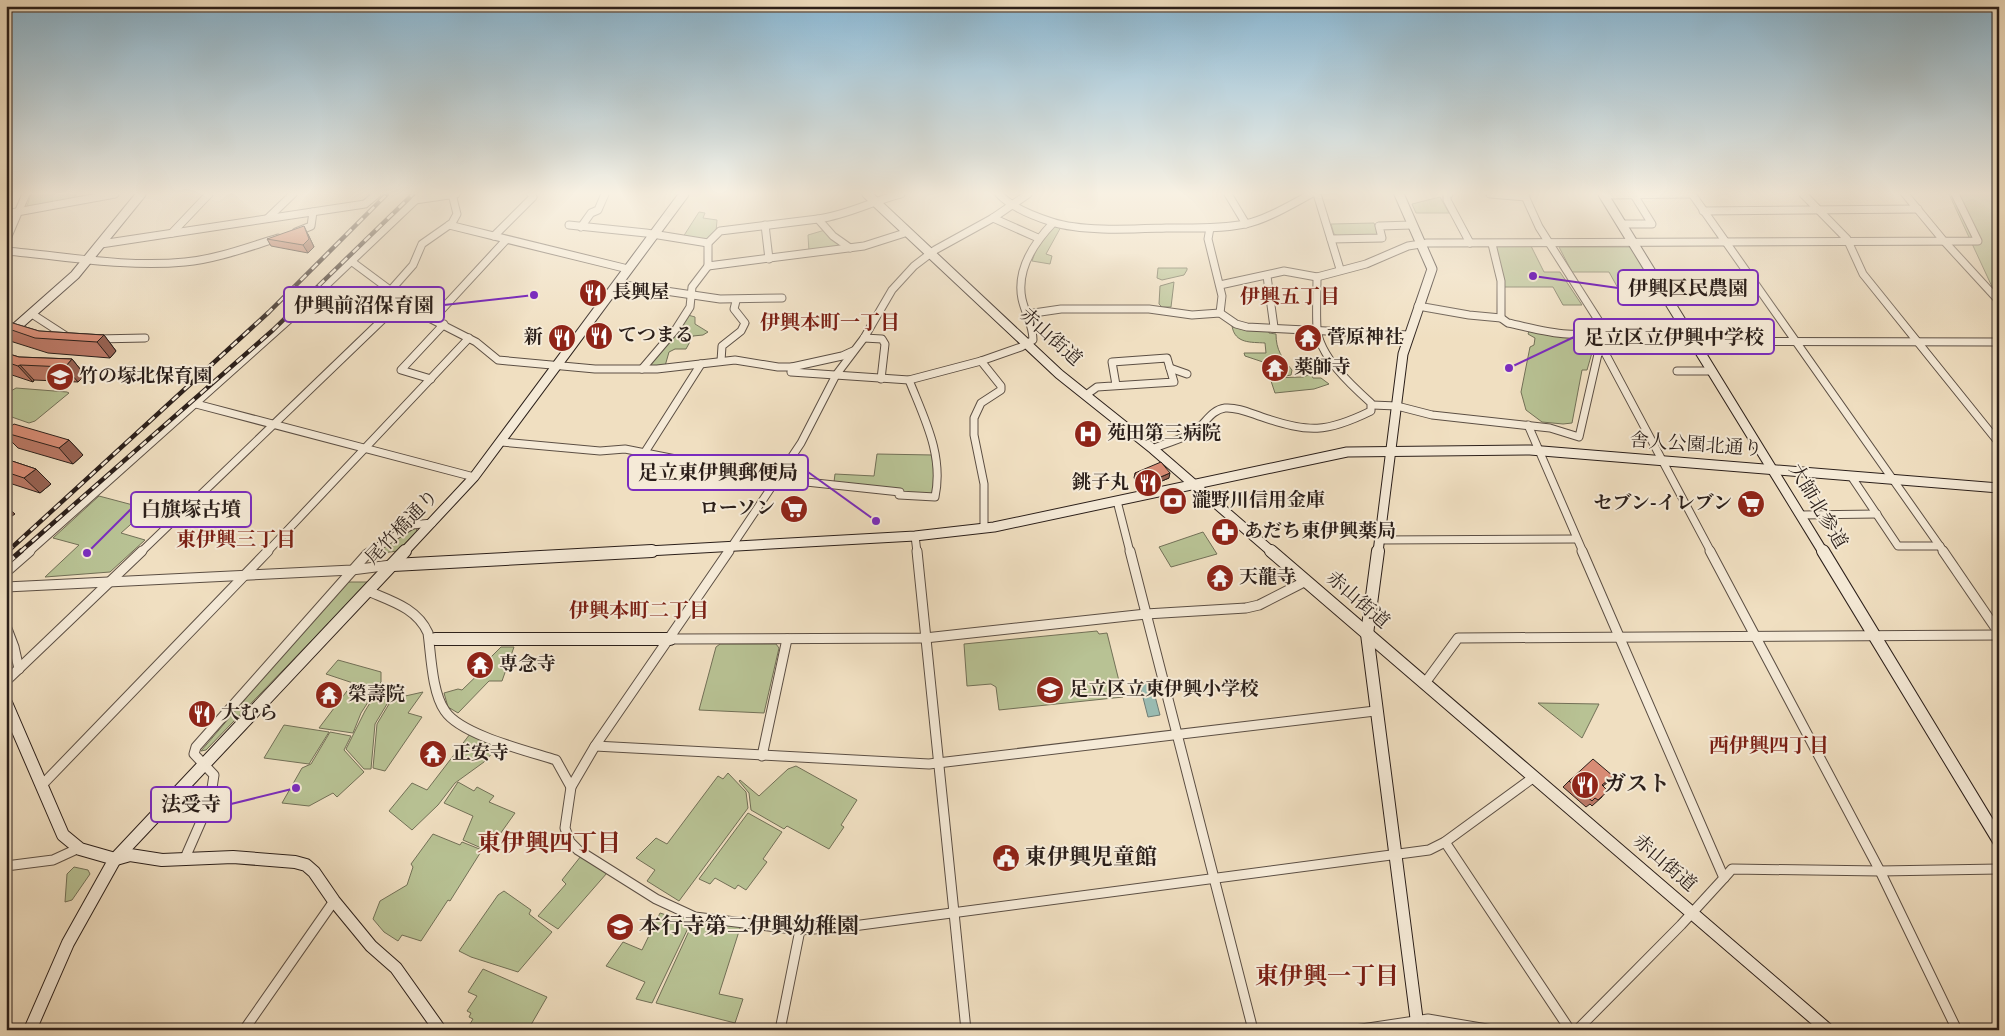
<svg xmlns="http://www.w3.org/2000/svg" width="2005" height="1036" font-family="'Old Standard TT','Noto Serif JP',serif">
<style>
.green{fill:#b8c294;stroke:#727057}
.water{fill:#9abcb3;stroke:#6e7d76}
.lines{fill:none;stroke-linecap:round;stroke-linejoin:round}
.street-far1-casing{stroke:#5c4f44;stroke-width:9}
.street-casing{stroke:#5c4f44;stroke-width:11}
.secondary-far1-casing{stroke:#2b1f1a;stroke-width:11}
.secondary-casing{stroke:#2b1f1a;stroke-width:14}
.street-far1{stroke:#f5ead7;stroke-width:7}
.street{stroke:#f5ead7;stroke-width:9}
.secondary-far1{stroke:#f5ead7;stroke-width:9}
.secondary{stroke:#f5ead7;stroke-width:12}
.rail-far1-casing{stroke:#2b1f1a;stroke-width:4.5}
.rail-casing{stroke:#2b1f1a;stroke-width:5.5}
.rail-far1{stroke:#f5ead7;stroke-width:2.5;stroke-dasharray:8;stroke-linecap:butt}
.rail{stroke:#f5ead7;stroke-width:4;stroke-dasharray:11;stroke-linecap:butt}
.wall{fill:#ba7865;stroke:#2b1f1a}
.shaded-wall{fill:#976252;stroke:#2b1f1a}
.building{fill:#d88c75;stroke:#2b1f1a}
.labels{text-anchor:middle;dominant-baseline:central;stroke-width:4;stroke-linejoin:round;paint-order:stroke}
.poi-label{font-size:19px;font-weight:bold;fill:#2b1f1a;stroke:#f5ead7;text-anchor:start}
.street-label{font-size:19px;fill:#2b1f1a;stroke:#f5ead7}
.neighbourhood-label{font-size:20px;font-weight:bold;fill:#7a1f14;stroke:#f5ead7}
.near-poi-label{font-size:22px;font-weight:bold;fill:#2b1f1a;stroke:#f5ead7;text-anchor:start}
.near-neighbourhood-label{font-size:24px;font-weight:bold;fill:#7a1f14;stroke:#f5ead7}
.leader{fill:none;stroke:#7b2cbf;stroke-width:2}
.callout-dot{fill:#7b2cbf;stroke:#f5ead7;stroke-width:2}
.callout{fill:#f5ead7;stroke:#7b2cbf;stroke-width:2}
.callout-label{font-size:20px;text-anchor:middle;font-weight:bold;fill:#2b1f1a}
</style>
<rect width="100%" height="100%" fill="#f0dfc1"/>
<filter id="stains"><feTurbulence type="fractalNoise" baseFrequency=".004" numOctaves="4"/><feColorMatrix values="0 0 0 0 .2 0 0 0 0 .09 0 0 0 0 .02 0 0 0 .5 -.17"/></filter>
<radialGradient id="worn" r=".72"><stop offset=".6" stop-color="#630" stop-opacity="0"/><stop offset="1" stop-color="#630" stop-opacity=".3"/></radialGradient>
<g class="green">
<path d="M31 194H77L73 199 29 207 27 206Z"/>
<path d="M1949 194H1999V297L1994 291Z"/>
<path d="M1440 197 1449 213H1416L1412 204Z"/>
<path d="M699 212 705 213 703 218 717 220 716 232 707 240 683 237Z"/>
<path d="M1374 223 1378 234 1376 236H1338L1334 234 1331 224Z"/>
<path d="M1053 225H1062L1046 254 1052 256 1050 264 1032 261 1037 247Z"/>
<path d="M825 230 845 247 809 252 808 235Z"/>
<path d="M1530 244 1544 272H1560L1582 305H1563L1553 287H1504L1495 246Z"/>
<path d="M1559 247H1631L1657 290H1619L1609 272H1572Z"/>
<path d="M1158 268H1187V270L1184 275 1162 280 1157 278Z"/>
<path d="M1174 282 1171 307H1162L1159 304 1160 286Z"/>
<path d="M688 315 695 317V324L708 332 703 335 693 336 686 349H675L669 352 665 366 651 367 650 364Z"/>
<path d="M1232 326 1269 330V333L1276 334C1276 350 1282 358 1292 370L1291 375 1286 376 1268 375 1266 363 1245 356 1244 353H1266L1265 343C1251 342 1235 344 1232 326Z"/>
<path d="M1530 329 1596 339 1587 370H1582L1572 423 1563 424 1542 422 1526 410 1521 392 1530 347 1534 345 1535 338 1528 334Z"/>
<path d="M1311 374 1313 378H1321L1329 384 1314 389 1275 393 1270 378 1303 377Z"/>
<path d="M16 388 67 392 69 393 35 421 29 423 6 415V394Z"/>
<path d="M877 454 933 455 936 475 933 495 903 493V490L834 482 835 474 874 476Z"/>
<path d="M99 496 148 509 121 533 145 540 110 572 45 577 79 545 53 538Z"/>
<path d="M416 528 417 531 398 551 374 554 378 549Z"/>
<path d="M1203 532 1217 554 1171 567 1159 547Z"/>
<path d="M345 582H368L206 750 201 751Z"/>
<path d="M1097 631 1099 634 1107 633 1123 697 999 710 996 687 991 684 967 686 964 644Z"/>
<path d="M720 644H776L779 648 764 713 699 710 716 647Z"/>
<path d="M501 647H514L502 681H489L458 713 448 707 444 693 458 689 462 690 490 663 487 661Z"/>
<path d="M338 660 381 672V682L361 713 353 733 319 728 353 683 326 674Z"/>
<path d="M378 690 393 694 375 724 371 769H364L346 749 365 711Z"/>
<path d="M423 692 408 713 422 717 385 771 373 768 377 724 392 699Z"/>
<path d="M1538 703 1599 704 1582 738Z"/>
<path d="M284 725 329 732 309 764 264 758Z"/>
<path d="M330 732 351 736 344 750 364 772 337 797 333 793 309 806 282 803 302 768 311 764Z"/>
<path d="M470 734 500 745 484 762 455 783 438 805 412 830 389 811 412 783 427 790Z"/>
<path d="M796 766 857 800 841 825 844 827 829 849 787 826 784 829 751 810 749 793 739 781 740 780 759 796 788 769Z"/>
<path d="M728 773 746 792 748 808 679 901 647 881 655 870 636 858 656 838 667 844 718 776 723 779Z"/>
<path d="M458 782 474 791 477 787 494 796 489 802 515 813 488 851 463 840 473 816 444 803Z"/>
<path d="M748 813 782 832 763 859 767 862 746 890 738 885 735 889 715 878 710 884 699 879Z"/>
<path d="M433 834 460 845 462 842 482 850 450 901 448 900 421 941 402 935 398 941 384 932 373 919 380 901 407 885 413 867 411 864Z"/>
<path d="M581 856 607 873 558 929 538 916 566 884 562 880Z"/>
<path d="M74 867 88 870 90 874 72 900 65 902 67 874Z"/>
<path d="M504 891 531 910 529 914 552 932 518 972 471 957 459 951 498 895Z"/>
<path d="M660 913 676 918 682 916 692 920 652 1003 636 999 645 982 606 966 623 942 642 950Z"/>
<path d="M694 920 708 924 741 925 719 994 743 999 735 1023 656 1003Z"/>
<path d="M483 969 547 997 528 1030H485L470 1024 473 1019 469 1017 471 1013 467 1011 477 996 468 992Z"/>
</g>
<path class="water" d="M1151 681 1160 715 1148 717 1139 682Z"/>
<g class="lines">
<g class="street-far1-casing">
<g id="street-far1">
<path d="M999 194C1012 208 1033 216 1052 222 1082 232 1134 229 1166 228 1191 228 1220 229 1245 224 1266 220 1292 204 1311 194"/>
<path d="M1228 194 1246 224"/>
<path d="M1317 194 1340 269"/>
<path d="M1449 194H1447V200L1470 243"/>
<path d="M1490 194 1526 197"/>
<path d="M1692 194 1944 552"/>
<path d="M1803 194 1847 239 1863 274 1999 443"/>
<path d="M1905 194 1943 240 1999 301"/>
<path d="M1603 195 1692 194"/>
<path d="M415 200 456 194"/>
<path d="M1703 211 1918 209"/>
<path d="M6 214 115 194"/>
<path d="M268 218 293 194"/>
<path d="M993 218 1038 238"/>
<path d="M818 219C848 215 872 201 901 194"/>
<path d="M1621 224H1652L1634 195"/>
<path d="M449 225 628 269"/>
<path d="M569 225 646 233 708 243"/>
<path d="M765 225 769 259"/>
<path d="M581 227 591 213 598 210 605 194"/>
<path d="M1210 228 1208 239 1222 296 1220 313"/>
<path d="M296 232 311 226 313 212"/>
<path d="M172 233 209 194"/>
<path d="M494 236 533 197 531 194"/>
<path d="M1331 239 1382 238 1379 226 1412 225"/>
<path d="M6 241 26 194"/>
<path d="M101 244 365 204 377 194"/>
<path d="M1492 244 1501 281V318"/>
<path d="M6 251C65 256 126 268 185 262 217 259 248 247 278 238"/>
<path d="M351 261 425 316 476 342 498 360 595 369H657L735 360 778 367H792L791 372 909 380 981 361 1021 347 1033 340C1033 325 1025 313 1022 299 1016 270 1034 243 1053 223"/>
<path d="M708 266 864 246 908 232"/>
<path d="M1267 276 1274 327"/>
<path d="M618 284 720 299 782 298"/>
<path d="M1220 285 1284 271 1317 277 1366 264 1408 246 1427 243 1978 241 1955 194"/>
<path d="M390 291 413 265 422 244 452 223 457 214 452 194"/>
<path d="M1418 306 1469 315 1501 318 1508 323C1527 327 1547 333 1567 334 1582 335 1595 333 1609 341L1999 342"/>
<path d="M32 314 66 336"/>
<path d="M1027 314 1061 309H1149L1192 315 1220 313 1236 324 1247 327 1409 335"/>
<path d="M433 319 506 240"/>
<path d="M864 338 882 339 885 344 881 379"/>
<path d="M97 339 145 338"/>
<path d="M1604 351 1711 552"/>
<path d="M721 361 722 346 741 331 745 323 734 309 736 301"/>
<path d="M981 361 1001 386V390L981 403 974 418V435L984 484V528"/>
<path d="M792 367 842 356 853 351"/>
<path d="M1170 368 1187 374"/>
<path d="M642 369 676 329 690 307 692 287 708 266V243L720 231 818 219 833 236 850 248"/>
<path d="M1677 371H1712"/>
<path d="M431 379 401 370 444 324"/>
<path d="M1086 395 1097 387 1174 382 1167 358 1112 362 1116 385"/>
<path d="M196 404 474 477"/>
<path d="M1372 405 1397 406 1432 415 1550 428 1579 437 1598 354 1606 347 1609 337 1539 227 1524 194"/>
<path d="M1528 425 1583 552"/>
<path d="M501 442 600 451 625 449 778 479 900 492 899 495 935 497C944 455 924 418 909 380"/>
<path d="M1153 449C1166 442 1183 440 1195 431 1206 423 1211 410 1225 408 1238 407 1250 413 1262 417 1309 433 1326 433 1371 411V403C1351 385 1319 356 1317 328 1316 311 1317 294 1317 277"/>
<path d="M645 452 701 364"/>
<path d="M1851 476 1898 546H1940"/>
<path d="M1117 501 1130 552"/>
<path d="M1801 515 1877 514"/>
<path d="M915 536 917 552"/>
<path d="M1379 540 1576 539"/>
<path d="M29 552 300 310 422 194"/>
<path d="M141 552 403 300"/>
<path d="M267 552 469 338"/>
<path d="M370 552 412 525 432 523"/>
<path d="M728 552 801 443 836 375 864 338 892 290 914 266 935 250 993 218 1028 194"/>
</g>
</g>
<g class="street-casing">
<g id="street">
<path d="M729 551 595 746 571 787 565 828 570 842 578 850 656 899 695 917 800 930"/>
<path d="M917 551 966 1030"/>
<path d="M1130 551 1253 1030"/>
<path d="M1710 551 1880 871 1957 1030"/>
<path d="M1943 551 1999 633"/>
<path d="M6 572 30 551"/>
<path d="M6 587 352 570 391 565"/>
<path d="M368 591C391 601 417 608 428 633 431 655 432 693 445 711 461 735 528 751 556 760L571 787"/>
<path d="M6 626 14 647 19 669"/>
<path d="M670 639 925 638 1146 614 1246 608 1259 605 1306 581"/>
<path d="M6 681 142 551"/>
<path d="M1425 683 1458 638 1999 635"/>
<path d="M595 746 929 764 1375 711"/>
<path d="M762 756 787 639"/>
<path d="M42 785 268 551"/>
<path d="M1445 842 1570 1030"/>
<path d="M185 858 210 801 214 775 194 754 196 747 367 554 372 551"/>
<path d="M6 866 53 860 77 849"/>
<path d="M1724 878 1732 869 1880 871 1999 869"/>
<path d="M244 1030 334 901"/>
<path d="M780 1030 800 930 853 926 1429 850 1445 842 1534 777"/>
<path d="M1355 1030 1428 1019 1493 1030"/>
<path d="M1577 1030 1681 925 1724 878 1582 551"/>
</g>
</g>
<g class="secondary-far1-casing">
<g id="secondary-far1">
<path d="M867 194 1059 374 1153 449 1272 552"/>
<path d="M1603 194 1823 552"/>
<path d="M6 336 75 275 141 194"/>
<path d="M404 552 474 477 684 194"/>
<path d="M630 552 915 536 994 527 1347 452 1530 450 1999 488"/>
<path d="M1378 552 1403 354 1432 269 1399 194"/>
</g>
</g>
<g class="secondary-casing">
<g id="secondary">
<path d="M1271 551 1828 1030"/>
<path d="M1378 551 1367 634 1418 1030"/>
<path d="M1823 551 1999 841"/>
<path d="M393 565 652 551"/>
<path d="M435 639H670"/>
<path d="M6 703 63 835 80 849 115 859"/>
<path d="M116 859 130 855 162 860 233 857 295 862 306 865 314 872 334 901 371 946 396 968 440 1030"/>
<path d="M30 1030 68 943 115 859 405 551"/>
</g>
</g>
<use href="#street-far1" class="street-far1"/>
<use href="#street" class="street"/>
<use href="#secondary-far1" class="secondary-far1"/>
<use href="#secondary" class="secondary"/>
<g class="rail-far1-casing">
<g id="rail-far1">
<path d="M7 552 269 312 387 194"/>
<path d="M20 552 273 330 413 194"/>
</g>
</g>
<g class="rail-casing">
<g id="rail">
<path d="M6 553 9 551"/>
<path d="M6 564 21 551"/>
</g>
</g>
<use href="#rail-far1" class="rail-far1"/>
<use href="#rail" class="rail"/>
</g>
<g class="wall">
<path d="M308 234 314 247 308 253 271 246 267 239Z"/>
<path d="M6 321 39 331 104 335 116 351 110 358 48 353 10 341 6 336Z"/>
<path d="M6 353 19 357 72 359 85 375 78 382 34 380 33 382 6 373Z"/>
<path d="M6 430 69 440 83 455 73 464 18 448 8 438 6 439Z"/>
<path d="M6 459 36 469 51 484 40 493 6 482Z"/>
<path d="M1135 473 1169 478 1143 489 1134 478Z"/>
<path d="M1569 781 1607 783 1603 786 1602 797 1592 806 1590 804 1586 807 1563 787Z"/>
</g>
<g class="shaded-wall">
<path d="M304 226 314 247 308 253 303 245Z"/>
<path d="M104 335 116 351 110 358 97 342Z"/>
<path d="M72 359 85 375 78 382 65 367Z"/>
<path d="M20 365 34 380 33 382 18 366Z"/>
<path d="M69 440 83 455 73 464 59 448Z"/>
<path d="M36 469 51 484 40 493 24 478Z"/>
<path d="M1170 473 1169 478 1143 489 1144 484Z"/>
<path d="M6 506 15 514 6 520Z"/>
</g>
<g class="building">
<path d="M304 226 309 239 303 245 267 239Z"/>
<path d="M6 321 39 331 104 335 97 342 35 338 6 328Z"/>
<path d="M6 353 19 357 72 359 65 367 20 365 18 366 6 362Z"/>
<path d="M14 424 69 440 59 448 6 433V430Z"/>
<path d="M6 459 36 469 24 478 6 472Z"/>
<path d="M1161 462 1170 473 1144 484 1135 473Z"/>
<path d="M1593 759 1613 776 1602 785 1608 791 1598 800 1595 798 1592 801 1569 781Z"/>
</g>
<linearGradient id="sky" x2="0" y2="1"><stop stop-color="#89b7d3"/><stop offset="0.57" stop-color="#f8f1e3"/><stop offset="1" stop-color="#f8f1e3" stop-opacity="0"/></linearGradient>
<rect width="2005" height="339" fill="url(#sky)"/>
<defs>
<g id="restaurant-disc" transform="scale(1.4375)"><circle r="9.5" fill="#8f2418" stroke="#f5ead7"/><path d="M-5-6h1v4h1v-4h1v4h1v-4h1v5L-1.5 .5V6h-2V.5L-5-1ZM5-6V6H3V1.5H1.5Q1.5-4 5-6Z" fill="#fff"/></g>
<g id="temple-disc" transform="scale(1.4375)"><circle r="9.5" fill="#8f2418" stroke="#f5ead7"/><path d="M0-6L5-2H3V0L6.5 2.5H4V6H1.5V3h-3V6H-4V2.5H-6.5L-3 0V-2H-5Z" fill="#fff"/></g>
<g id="school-disc" transform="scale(1.4375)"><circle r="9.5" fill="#8f2418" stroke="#f5ead7"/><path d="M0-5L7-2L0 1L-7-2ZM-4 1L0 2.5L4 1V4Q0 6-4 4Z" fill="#fff"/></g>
<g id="hospital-disc" transform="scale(1.4375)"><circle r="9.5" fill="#8f2418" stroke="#f5ead7"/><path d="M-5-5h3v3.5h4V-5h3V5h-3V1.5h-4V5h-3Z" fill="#fff"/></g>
<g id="bank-disc" transform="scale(1.4375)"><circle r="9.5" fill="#8f2418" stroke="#f5ead7"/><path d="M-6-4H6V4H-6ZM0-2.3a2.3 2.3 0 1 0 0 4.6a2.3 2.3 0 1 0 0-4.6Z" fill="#fff"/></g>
<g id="supermarket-disc" transform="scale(1.4375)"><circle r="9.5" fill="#8f2418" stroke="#f5ead7"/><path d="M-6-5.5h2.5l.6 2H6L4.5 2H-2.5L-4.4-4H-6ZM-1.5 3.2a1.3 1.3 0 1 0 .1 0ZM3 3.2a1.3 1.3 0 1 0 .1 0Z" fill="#fff"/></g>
<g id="pharmacy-disc" transform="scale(1.4375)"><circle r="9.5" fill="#8f2418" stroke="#f5ead7"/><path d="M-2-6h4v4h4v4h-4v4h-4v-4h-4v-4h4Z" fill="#fff"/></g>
<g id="civic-disc" transform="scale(1.4375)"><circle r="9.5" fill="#8f2418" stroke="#f5ead7"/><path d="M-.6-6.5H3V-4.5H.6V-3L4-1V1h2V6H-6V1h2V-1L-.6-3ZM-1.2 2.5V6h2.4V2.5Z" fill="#fff"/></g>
</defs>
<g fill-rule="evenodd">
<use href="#restaurant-disc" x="593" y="293"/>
<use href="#restaurant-disc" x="599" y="336"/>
<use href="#restaurant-disc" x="562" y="338"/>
<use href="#temple-disc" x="1308" y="338"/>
<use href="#temple-disc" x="1275" y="368"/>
<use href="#school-disc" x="60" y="377"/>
<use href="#hospital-disc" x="1088" y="434"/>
<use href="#restaurant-disc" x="1148" y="483"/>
<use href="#bank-disc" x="1173" y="501"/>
<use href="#supermarket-disc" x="1751" y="504"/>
<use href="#supermarket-disc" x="794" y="509"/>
<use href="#pharmacy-disc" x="1225" y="532"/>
<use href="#temple-disc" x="1220" y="578"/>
<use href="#temple-disc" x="480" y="665"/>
<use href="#school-disc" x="1050" y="690"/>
<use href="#temple-disc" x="329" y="695"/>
<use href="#restaurant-disc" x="202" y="714"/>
<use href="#temple-disc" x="433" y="754"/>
<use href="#restaurant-disc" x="1585" y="785"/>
<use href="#civic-disc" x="1006" y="858"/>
<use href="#school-disc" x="620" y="927"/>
</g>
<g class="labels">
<g class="poi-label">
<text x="612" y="293">長興屋</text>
<text x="618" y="336">てつまる</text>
<text x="543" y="338" text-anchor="end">新</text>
<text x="1327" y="338">菅原神社</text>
<text x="1294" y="368">薬師寺</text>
<text x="79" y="377">竹の塚北保育園</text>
<text x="1107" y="434">苑田第三病院</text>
<text x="1129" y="483" text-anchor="end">銚子丸</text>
<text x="1192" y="501">瀧野川信用金庫</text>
<text x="1732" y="504" text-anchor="end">セブン-イレブン</text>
<text x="775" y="509" text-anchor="end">ローソン</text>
<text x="1244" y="532">あだち東伊興薬局</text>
<text x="1239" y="578">天龍寺</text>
<text x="499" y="665">専念寺</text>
<text x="1069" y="690">足立区立東伊興小学校</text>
<text x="348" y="695">榮壽院</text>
<text x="221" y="714">大むら</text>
<text x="452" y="754">正安寺</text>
</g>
<g class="street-label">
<text transform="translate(1050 338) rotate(42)">赤山街道</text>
<text transform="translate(1696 446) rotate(4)">舎人公園北通り</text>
<text transform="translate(1817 507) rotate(59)">大師北参道</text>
<text transform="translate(403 528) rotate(-46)">尾竹橋通り</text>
<text transform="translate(1357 601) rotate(41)">赤山街道</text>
<text transform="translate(1664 864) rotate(41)">赤山街道</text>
</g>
<g class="neighbourhood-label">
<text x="1290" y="298">伊興五丁目</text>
<text x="830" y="324">伊興本町一丁目</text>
<text x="236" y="541">東伊興三丁目</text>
<text x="639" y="612">伊興本町二丁目</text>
<text x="1769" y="747">西伊興四丁目</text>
</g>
<g class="near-poi-label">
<text x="1604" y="785">ガスト</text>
<text x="1025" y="858">東伊興児童館</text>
<text x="639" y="927">本行寺第二伊興幼稚園</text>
</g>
<g class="near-neighbourhood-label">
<text x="549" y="845">東伊興四丁目</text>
<text x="1327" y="978">東伊興一丁目</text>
</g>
</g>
<path class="leader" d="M1533 276L1618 288M534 295L444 305M1509 368L1574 337M876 521L808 472M87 553L131 509M296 788L231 804"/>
<g class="callout-dot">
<circle cx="1533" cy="276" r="5"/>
<circle cx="534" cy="295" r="5"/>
<circle cx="1509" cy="368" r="5"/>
<circle cx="876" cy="521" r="5"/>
<circle cx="87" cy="553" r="5"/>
<circle cx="296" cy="788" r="5"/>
</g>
<g class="callout">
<rect x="1618" y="270" width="140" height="35" rx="5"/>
<rect x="284" y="287" width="160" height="35" rx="5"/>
<rect x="1574" y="319" width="200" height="35" rx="5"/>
<rect x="628" y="455" width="180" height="35" rx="5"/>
<rect x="131" y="492" width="120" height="35" rx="5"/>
<rect x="151" y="787" width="80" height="35" rx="5"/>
</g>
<g class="callout-label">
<text x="1688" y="295">伊興区民農園</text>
<text x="364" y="312">伊興前沼保育園</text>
<text x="1674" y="344">足立区立伊興中学校</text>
<text x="718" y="479">足立東伊興郵便局</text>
<text x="191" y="516">白旗塚古墳</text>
<text x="191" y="811">法受寺</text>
</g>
<rect width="2005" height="1036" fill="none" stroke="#f0dfc1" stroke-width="25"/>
<rect x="8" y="8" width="1990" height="1021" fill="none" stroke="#2b1f1a" stroke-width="2.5"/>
<rect x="12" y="12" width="1980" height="1011" fill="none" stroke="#2b1f1a"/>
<rect width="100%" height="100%" filter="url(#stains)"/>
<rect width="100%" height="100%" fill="url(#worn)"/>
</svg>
